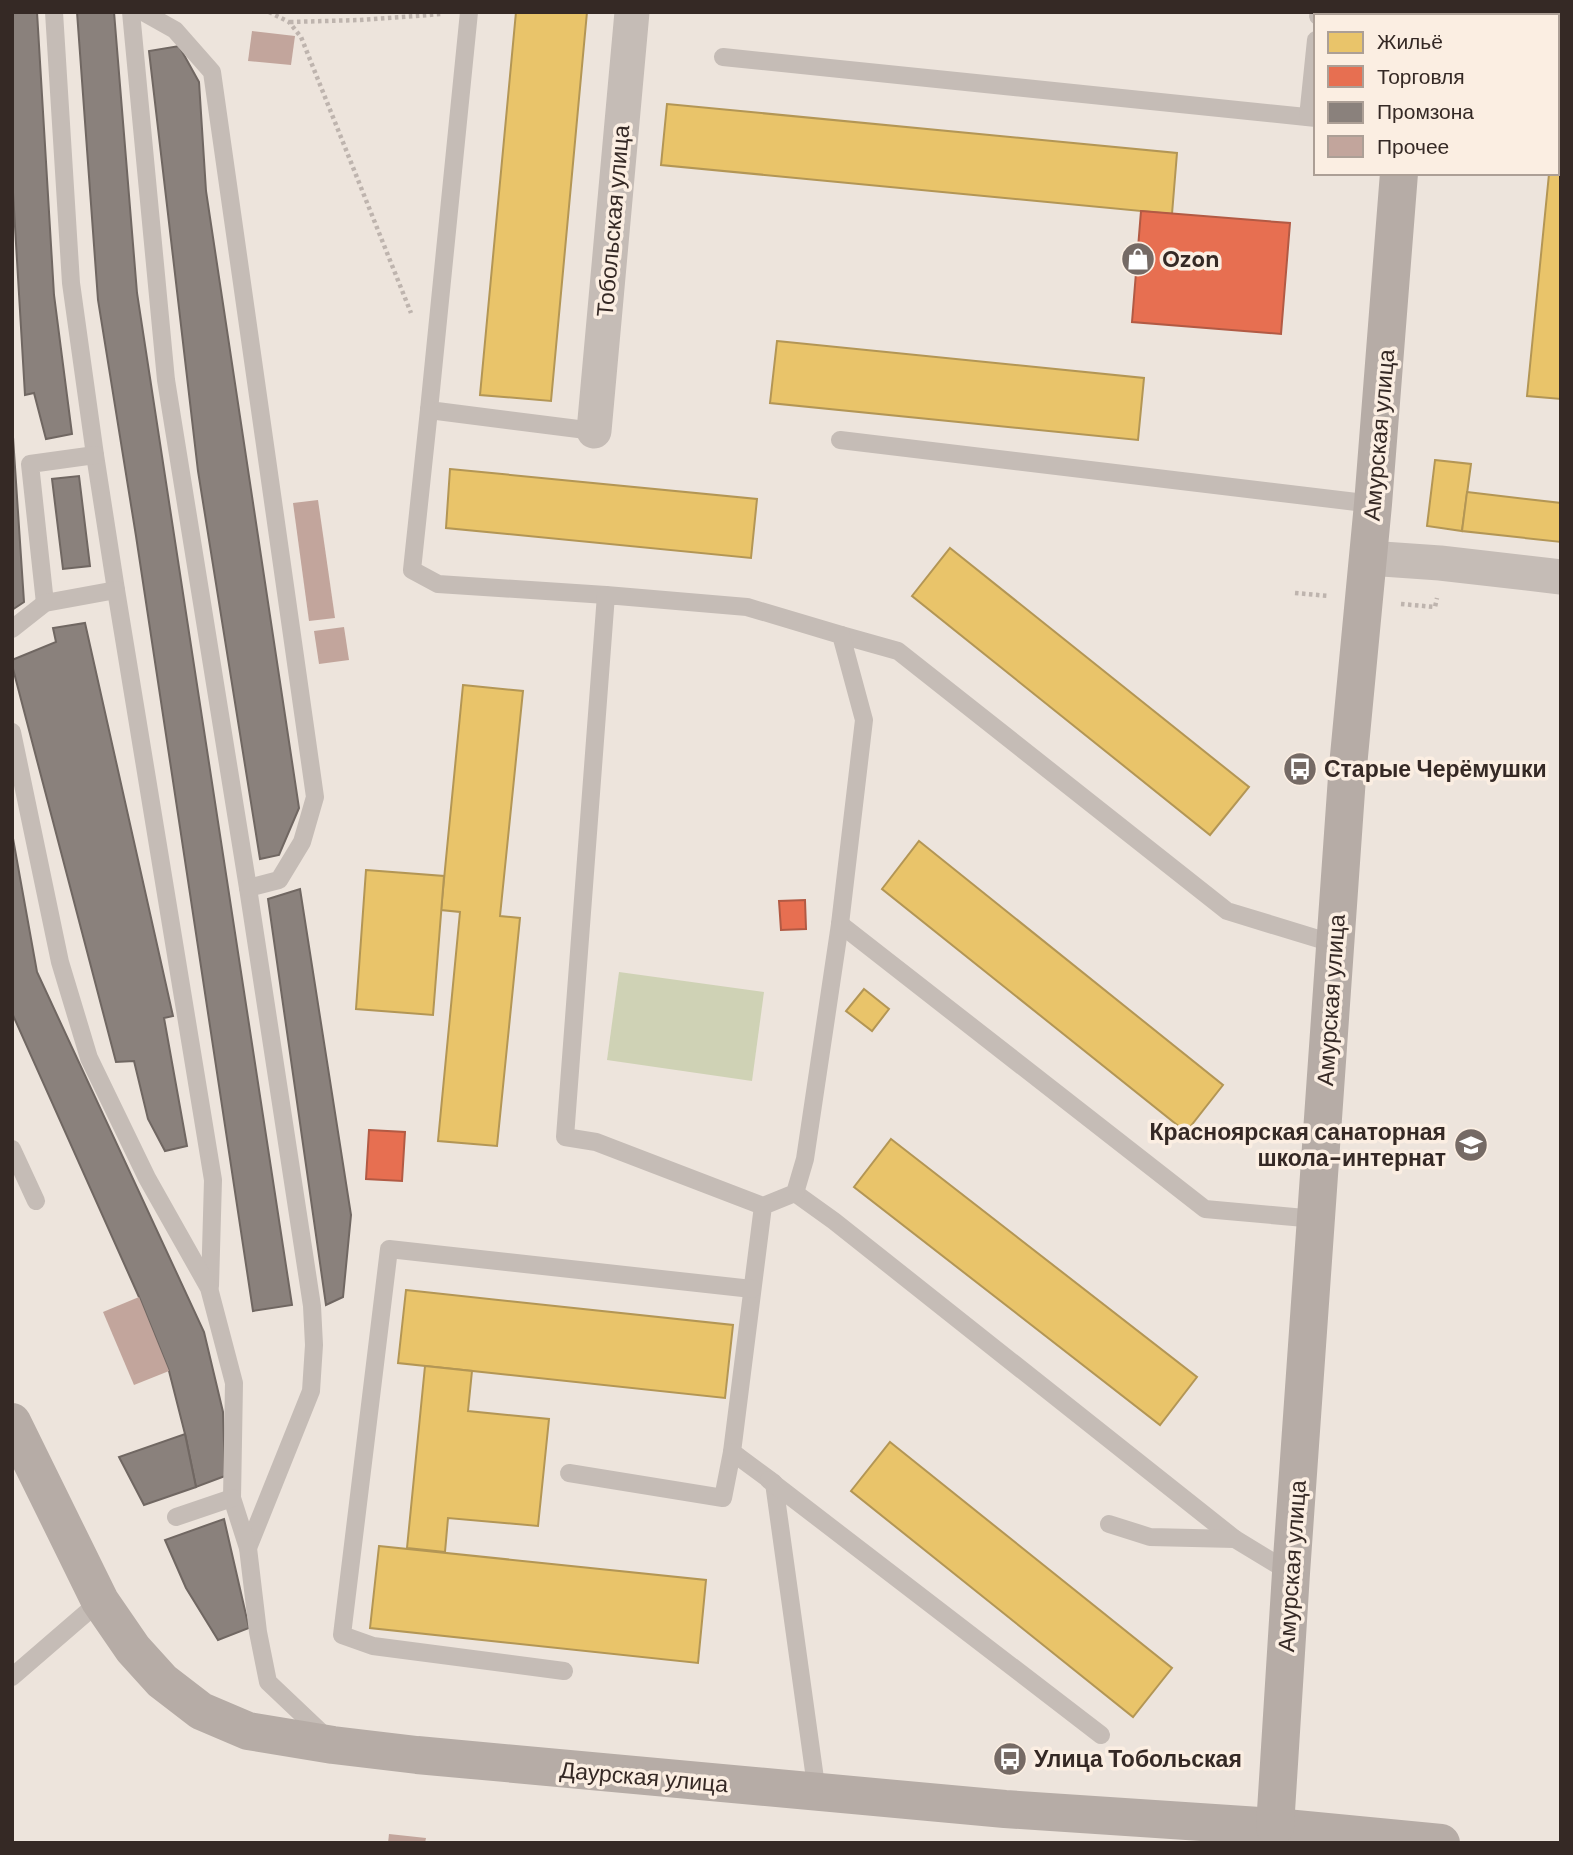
<svg xmlns="http://www.w3.org/2000/svg" width="1573" height="1855" font-family="'DM Sans',sans-serif">
<style>
.green{fill:#cfd2b5}
.homes{fill:#e9c46a;stroke:#b39655;stroke-width:2}
.shops{fill:#e76f51;stroke:#b25a44;stroke-width:2}
.industry{fill:#8a817c;stroke:#706762;stroke-width:2}
.building{fill:#c2a59c}
.lines{fill:none;stroke-linecap:round;stroke-linejoin:round}
.path{stroke:#beb4ae;stroke-width:4.5;stroke-dasharray:3.5 3.5;stroke-linecap:butt}
.lane{stroke:#c5bcb6;stroke-width:18}
.street{stroke:#c5bcb6;stroke-width:35}
.secondary{stroke:#b6aca6;stroke-width:38}
.labels{text-anchor:middle;dominant-baseline:central;stroke-width:7;stroke-linejoin:round;paint-order:stroke}
.street-label{font-size:23px;fill:#352925;stroke:#fbeee2}
.poi-label{font-size:23px;font-weight:bold;fill:#352925;stroke:#fbeee2;text-anchor:start}
</style>
<rect width="100%" height="100%" fill="#ede4dc"/>
<path class="green" d="M619 972 764 992 752 1081 607 1060Z"/>
<g class="homes">
<path d="M516 12H587L551 401 480 395Z"/>
<path d="M1557 59 1561 60V104H1557Z"/>
<path d="M667 104 1177 153 1172 214 661 165Z"/>
<path d="M1549 174 1561 175V399L1527 396Z"/>
<path d="M777 341 1144 378 1138 440 770 403Z"/>
<path d="M1435 460 1471 464 1462 531 1427 526Z"/>
<path d="M450 469 757 499 751 558 446 528Z"/>
<path d="M1467 492 1561 503V542L1462 531Z"/>
<path d="M950 548 1249 787 1210 835 912 596Z"/>
<path d="M463 685 523 691 500 916 520 918 497 1146 438 1141 460 912 441 910Z"/>
<path d="M919 841 1223 1085 1186 1132 882 889Z"/>
<path d="M366 870 444 876 433 1015 356 1009Z"/>
<path d="M864 989 889 1009 872 1031 846 1011Z"/>
<path d="M891 1139 1197 1377 1160 1425 854 1187Z"/>
<path d="M406 1290 733 1325 725 1398 398 1363Z"/>
<path d="M425 1366 472 1371 468 1411 549 1419 538 1526 448 1518 445 1552 407 1548Z"/>
<path d="M890 1442 1172 1668 1133 1717 851 1491Z"/>
<path d="M379 1546 706 1580 698 1663 370 1628Z"/>
</g>
<g class="shops">
<path d="M1141 211 1290 223 1281 334 1132 322Z"/>
<path d="M805 900 806 929 781 930 779 901Z"/>
<path d="M369 1130 405 1132 402 1181 366 1179Z"/>
</g>
<g class="industry">
<path d="M12 12H37L54 295 72 434 46 439 34 393 25 395 12 176Z"/>
<path d="M77 12H114L137 293 292 1305 253 1311 136 536 98 300Z"/>
<path d="M179 46 199 82 206 191 299 808 279 855 260 859 198 471 149 51Z"/>
<path d="M12 422 24 602 12 610Z"/>
<path d="M79 476 90 566 63 569 52 479Z"/>
<path d="M85 623 173 1016 164 1018 187 1146 165 1151 148 1119 134 1061 116 1062 12 665V660L56 642 53 628Z"/>
<path d="M12 833 37 972 204 1332 223 1412 225 1476 196 1487 185 1434 169 1371 139 1297 12 1013Z"/>
<path d="M300 889 351 1215 343 1297 326 1305 268 899Z"/>
<path d="M185 1434 196 1487 144 1505 119 1457Z"/>
<path d="M224 1519 249 1628 218 1640 186 1588 165 1540Z"/>
</g>
<g class="building">
<path d="M252 31 295 36 291 65 248 61Z"/>
<path d="M318 500 335 618 309 621 293 503Z"/>
<path d="M344 627 349 660 319 664 314 631Z"/>
<path d="M139 1297 169 1371 134 1385 103 1312Z"/>
<path d="M389 1834 426 1838 425 1843H388Z"/>
</g>
<g class="lines">
<g class="path">
<path d="M269 12 289 22 301 37 411 313"/>
<path d="M290 22 359 20 442 14"/>
<path d="M1295 593 1329 596"/>
<path d="M1401 604 1435 607 1437 598"/>
</g>
<g class="lane">
<path d="M54 12 71 283 95 455 116 590"/>
<path d="M131 12 166 380 248 888 312 1306 314 1345 311 1391 248 1548"/>
<path d="M143 12 175 30 212 72 315 797 302 842 279 880 248 888"/>
<path d="M469 12 429 410 594 431"/>
<path d="M1318 16 1319 12"/>
<path d="M723 57 1316 118"/>
<path d="M1308 117 1316 40"/>
<path d="M429 410 412 570 438 584 606 595"/>
<path d="M840 440 1373 504"/>
<path d="M45 603 30 464 95 455"/>
<path d="M12 629 45 603 116 590 213 1180 210 1286"/>
<path d="M841 635 898 651 1227 911 1335 944"/>
<path d="M12 732 60 962 89 1058 147 1178 209 1288 234 1383 232 1498 248 1548 258 1632 268 1682 325 1736"/>
<path d="M840 924 1205 1209 1316 1219"/>
<path d="M12 1149 36 1201"/>
<path d="M795 1193 834 1221 1235 1539"/>
<path d="M763 1206 596 1142 565 1137 606 595 747 607 841 635 864 720 840 924 805 1159 795 1193 763 1206 732 1452 774 1483 817 1793"/>
<path d="M569 1473 723 1498 732 1452 738 1457"/>
<path d="M769 1480 1101 1735"/>
<path d="M176 1517 232 1498"/>
<path d="M1109 1524 1150 1537 1235 1539 1291 1573"/>
<path d="M564 1671 373 1646 342 1635 389 1249 752 1289"/>
<path d="M12 1677 100 1601"/>
</g>
<g class="street">
<path d="M594 431 632 12"/>
<path d="M1368 558 1440 563 1561 577"/>
</g>
<g class="secondary">
<path d="M1412 16V12"/>
<path d="M12 1422 100 1601 133 1649 162 1681 201 1711 248 1731 333 1745 417 1755 1005 1809 1275 1827 1441 1843"/>
<path d="M1275 1827 1291 1573 1347 777 1373 504 1399 173"/>
</g>
</g>
<defs>
<g id="shop-disc" transform="scale(1.75)"><circle r="9.5" fill="#756a65" stroke="#fbeee2"/><path d="M-5-2.5h2.3a2.7 3.5 0 0 1 5.4 0H5L5.5 6h-11ZM-1.5-2.5h3a1.5 2.3 0 0 0-3 0Z" fill="#fff"/></g>
<g id="bus-disc" transform="scale(1.75)"><circle r="9.5" fill="#756a65" stroke="#fbeee2"/><path d="M-5-6H5V4H4V6H2V4H-2V6H-4V4H-5ZM-3.5-4V0h7V-4ZM-3.5 1.2v1.5H-2V1.2ZM2 1.2v1.5H3.5V1.2Z" fill="#fff"/></g>
<g id="school-disc" transform="scale(1.75)"><circle r="9.5" fill="#756a65" stroke="#fbeee2"/><path d="M0-5L7-2L0 1L-7-2ZM-4 1L0 2.5L4 1V4Q0 6-4 4Z" fill="#fff"/></g>
</defs>
<g fill-rule="evenodd">
<use href="#shop-disc" x="1138" y="259"/>
<use href="#bus-disc" x="1300" y="769"/>
<use href="#school-disc" x="1471" y="1145"/>
<use href="#bus-disc" x="1010" y="1759"/>
</g>
<g class="labels">
<g class="street-label">
<text transform="translate(613 221) rotate(-85)">Тобольская улица</text>
<text transform="translate(1379 435) rotate(-85)">Амурская улица</text>
<text transform="translate(1331 1000) rotate(-86)">Амурская улица</text>
<text transform="translate(1292 1566) rotate(-86)">Амурская улица</text>
<text transform="translate(644 1777) rotate(5)">Даурская улица</text>
</g>
<g class="poi-label">
<text x="1162" y="259">Ozon</text>
<text x="1324" y="769">Старые Черёмушки</text>
<text x="1446" y="1132" text-anchor="end">Красноярская санаторная<tspan x="1446" dy="26">школа-интернат</tspan></text>
<text x="1034" y="1759">Улица Тобольская</text>
</g>
</g>
<rect width="1573" height="1855" fill="none" stroke="#352925" stroke-width="28"/>
<rect x="1314" y="14" width="245" height="161" fill="#fbeee2" stroke="#ac9f96" stroke-width="2"/>
<rect x="1328" y="32" width="35" height="21" fill="#e9c46a" stroke="#ac9f96" stroke-width="2"/>
<text x="1377" y="49" font-size="21" fill="#352925">Жильё</text>
<rect x="1328" y="66" width="35" height="21" fill="#e76f51" stroke="#ac9f96" stroke-width="2"/>
<text x="1377" y="84" font-size="21" fill="#352925">Торговля</text>
<rect x="1328" y="102" width="35" height="21" fill="#8a817c" stroke="#ac9f96" stroke-width="2"/>
<text x="1377" y="119" font-size="21" fill="#352925">Промзона</text>
<rect x="1328" y="136" width="35" height="21" fill="#c2a59c" stroke="#ac9f96" stroke-width="2"/>
<text x="1377" y="154" font-size="21" fill="#352925">Прочее</text>
</svg>
